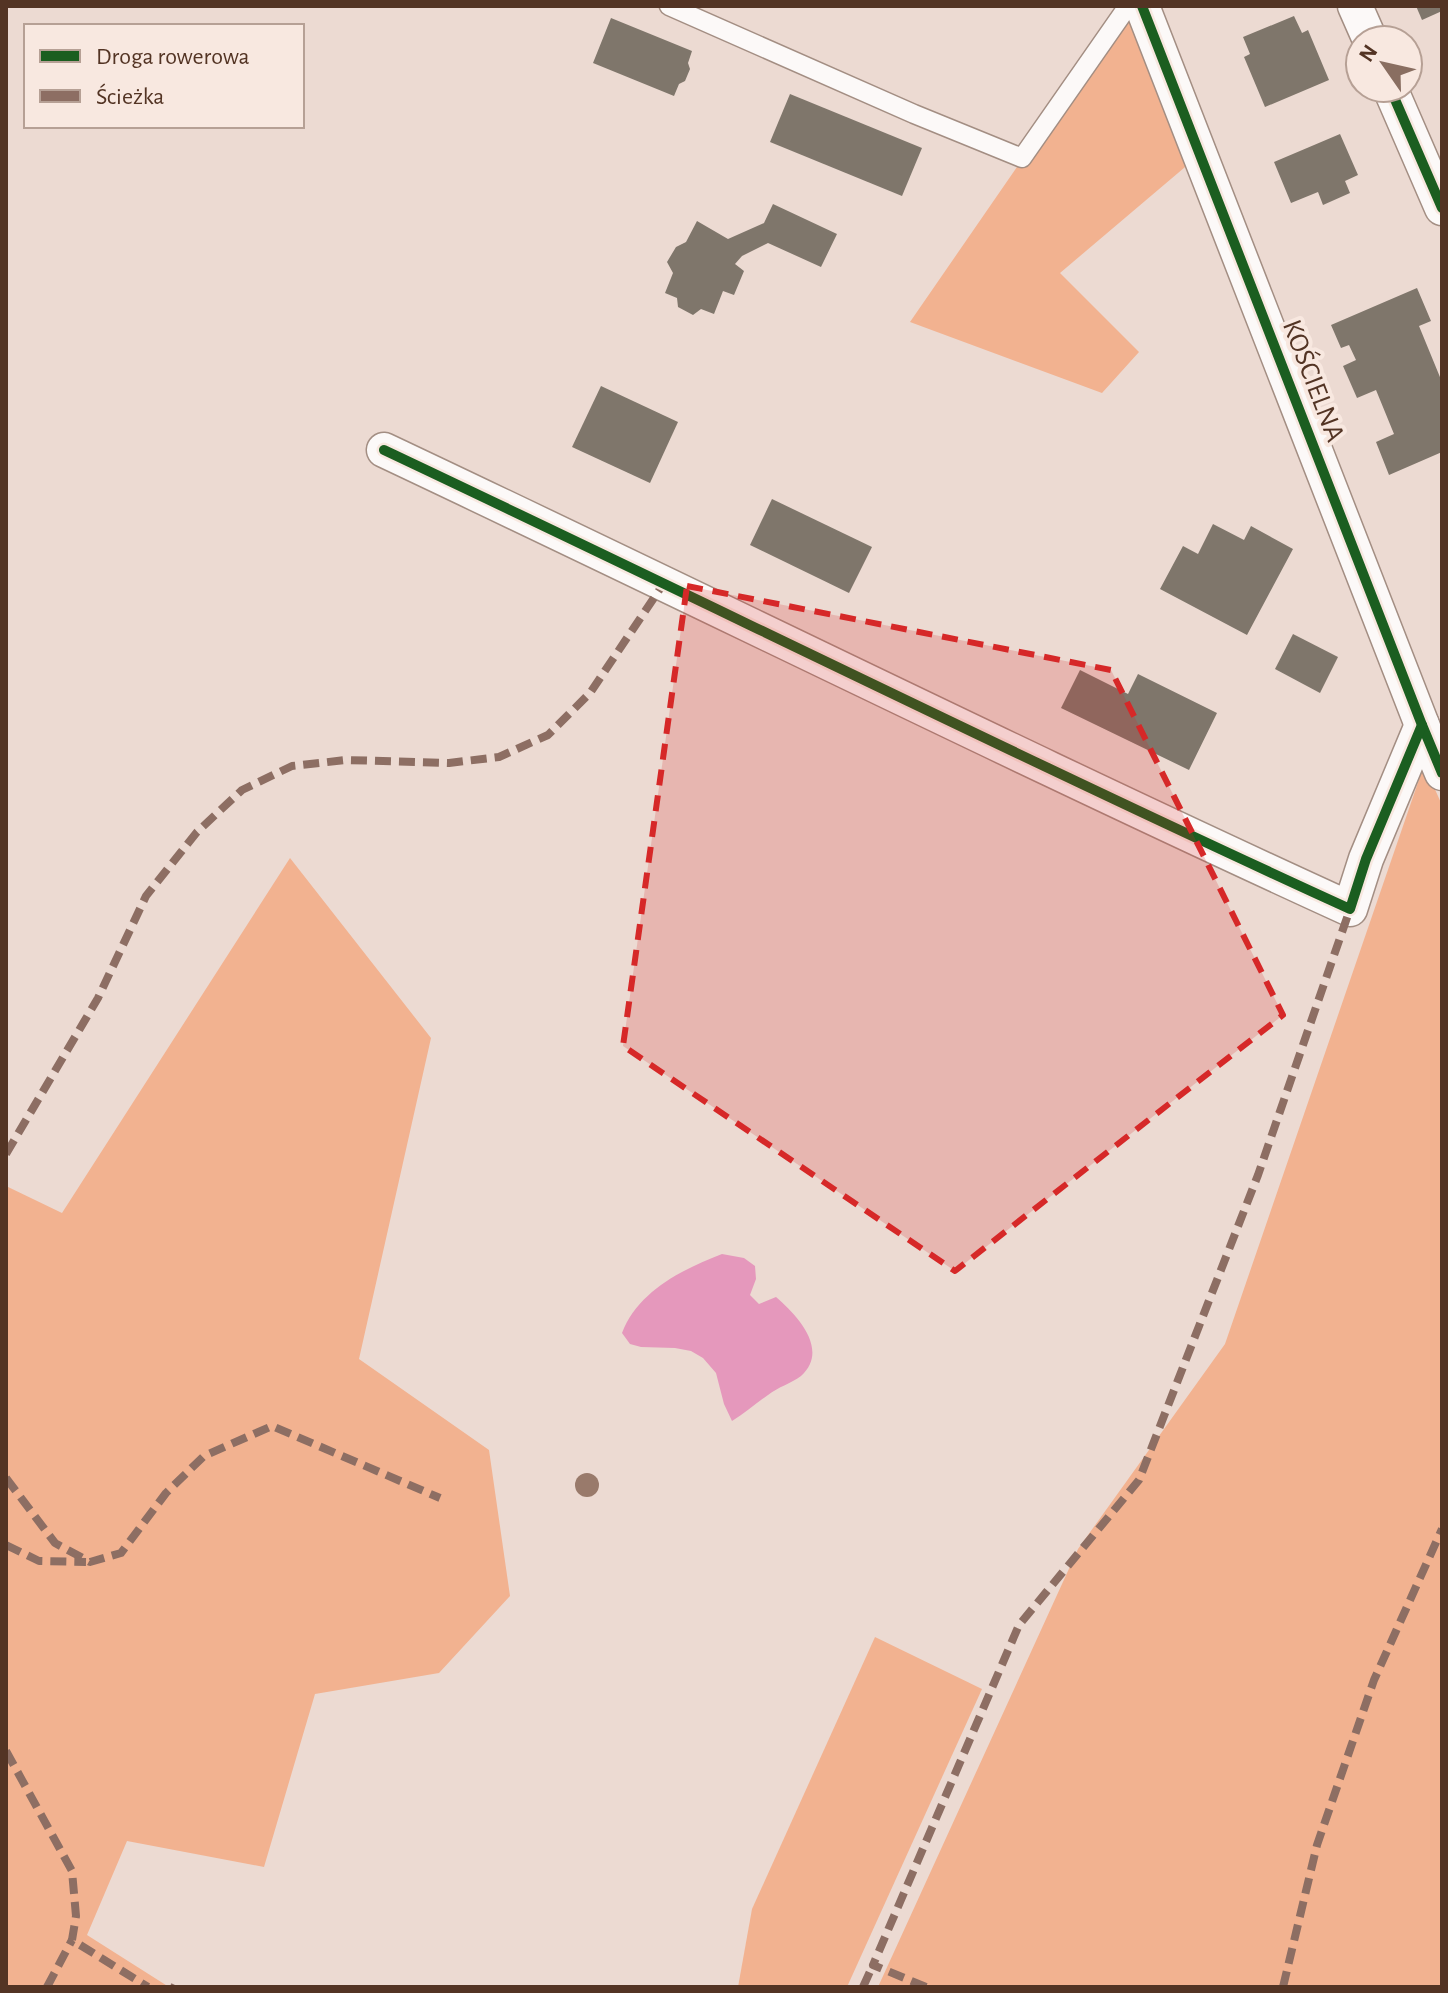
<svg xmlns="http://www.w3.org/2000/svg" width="1448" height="1993" font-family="'Alegreya Sans',sans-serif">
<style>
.forest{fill:#f2b290}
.water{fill:#e598bc}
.building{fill:#7f766b}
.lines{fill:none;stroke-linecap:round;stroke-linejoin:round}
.lane-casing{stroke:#a38e83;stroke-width:21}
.street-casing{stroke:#a38e83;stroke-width:37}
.lane{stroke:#fcf9f8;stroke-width:18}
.street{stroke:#fcf9f8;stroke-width:34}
.quiet{stroke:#8d6e63;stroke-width:8;stroke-dasharray:16 8;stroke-linecap:butt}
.cycleway-casing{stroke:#f8e8e0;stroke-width:15}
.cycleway{stroke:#1b5e20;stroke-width:10}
.tree{fill:#997a6b}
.marked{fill:#d62828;fill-opacity:0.2;stroke:#d62828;stroke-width:6;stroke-dasharray:16 10;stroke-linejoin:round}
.labels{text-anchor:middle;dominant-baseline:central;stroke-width:8;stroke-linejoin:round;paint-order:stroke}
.street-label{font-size:28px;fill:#533424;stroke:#f8e8e0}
</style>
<rect width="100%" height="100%" fill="#ecdad2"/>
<g class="forest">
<path d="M1126 9 1191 162 1060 273 1139 352 1102 393 910 322Z"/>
<path d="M1424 765 1442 805V1987H878L1078 1549 1225 1344Z"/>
<path d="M290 858 431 1038 359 1359 489 1450 510 1596 439 1673 315 1694 264 1867 127 1841 87 1935 169 1987H6V1186L62 1213Z"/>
<path d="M875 1637 982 1689 847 1987H738L752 1909Z"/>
</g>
<path class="water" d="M722 1254 744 1258 755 1266 756 1279 750 1295 759 1304 776 1297C797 1315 830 1350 801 1376 792 1383 778 1387 768 1395 755 1404 745 1413 732 1421L724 1404 716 1373 703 1358 691 1351 675 1348 641 1347 630 1344 622 1333C638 1291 683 1269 722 1254Z"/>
<g class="building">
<path d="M1416 6H1442V11L1422 20Z"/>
<path d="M1294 16 1302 33 1308 30 1329 80 1265 107 1244 57 1250 54 1243 37Z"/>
<path d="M611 18 692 51 688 63 690 69 685 81 679 84 674 96 593 63Z"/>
<path d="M790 94 922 148 902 196 770 142Z"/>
<path d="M1340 134 1358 175 1345 181 1350 193 1323 205 1318 192 1291 203 1274 162Z"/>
<path d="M773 204 837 234 821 267 768 243 742 256 735 264 744 271 734 295 723 291 714 314 701 309 693 315 678 307 677 298 665 293 673 273 667 262 676 247 686 242 697 221 728 239 764 223Z"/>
<path d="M1417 288 1431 321 1419 326 1442 382V452L1389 475 1376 442 1394 434 1376 390 1357 398 1343 366 1356 360 1349 345 1341 348 1331 325Z"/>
<path d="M601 386 678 422 650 483 572 447Z"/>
<path d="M772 499 872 547 849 593 750 545Z"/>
<path d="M1213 524 1244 540 1251 526 1293 549 1247 635 1160 589 1183 546 1198 554Z"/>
<path d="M1293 634 1338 657 1320 693 1275 669Z"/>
<path d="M1080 670 1128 694 1138 674 1217 713 1189 770 1061 708Z"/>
</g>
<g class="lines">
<g class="lane-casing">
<path id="lane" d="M669 6 914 114 1022 158 1128 6"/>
</g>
<g class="street-casing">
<g id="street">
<path d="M1142 6 1422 725 1442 773"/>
<path d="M1355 6 1370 40"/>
<path d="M1390 88 1442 208"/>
<path d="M384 450C706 602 1026 761 1350 909L1366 859 1422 725"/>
</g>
</g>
<use href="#lane" class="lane"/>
<use href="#street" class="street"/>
<g class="quiet">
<path d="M6 1154 98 998 146 896 197 832 242 790 292 766 346 760 449 763 499 757 548 735 590 693 664 583"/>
<path d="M6 1478 55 1543 90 1562 121 1553 166 1493 204 1456 272 1426 440 1498"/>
<path d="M6 1545 39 1561 86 1562"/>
<path d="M6 1751 72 1871 76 1916 72 1940 148 1987"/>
<path d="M47 1987 72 1940"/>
<path d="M174 1987 175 1985"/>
<path d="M863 1987 873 1965"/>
<path d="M926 1987 873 1965 1019 1625 1139 1480 1258 1175 1350 909"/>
<path d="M1283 1987 1317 1845 1374 1680 1442 1529"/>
</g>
<g class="cycleway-casing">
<g id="cycleway">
<path d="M1142 6 1422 725 1442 773"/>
<path d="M1390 88 1442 208"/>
<path d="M384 450C706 602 1026 761 1350 909L1366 859 1422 725"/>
</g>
</g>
<use href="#cycleway" class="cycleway"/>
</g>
<circle class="tree" cx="587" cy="1485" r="12"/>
<path class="marked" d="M687 586 1111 670 1283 1015 955 1271 623 1046Z"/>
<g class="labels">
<g class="street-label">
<text transform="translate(1313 381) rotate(69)">KOŚCIELNA</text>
</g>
</g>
<rect width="1448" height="1993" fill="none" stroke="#533424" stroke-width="16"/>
<rect x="24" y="24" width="280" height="104" fill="#f8e8e0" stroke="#b6a095" stroke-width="2"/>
<rect x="40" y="50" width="40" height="12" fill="#1b5e20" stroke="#b6a095" stroke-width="2"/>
<text x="96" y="64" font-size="24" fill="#533424">Droga rowerowa</text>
<rect x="40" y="90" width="40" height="12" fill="#8d6e63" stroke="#b6a095" stroke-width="2"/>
<text x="96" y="104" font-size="24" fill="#533424">Ścieżka</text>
<g transform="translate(1384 64) rotate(304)"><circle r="38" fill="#f8e8e0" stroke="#b6a095" stroke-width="2"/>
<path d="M0-6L14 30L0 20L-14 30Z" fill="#896e61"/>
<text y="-12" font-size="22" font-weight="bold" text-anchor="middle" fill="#533424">N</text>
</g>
</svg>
